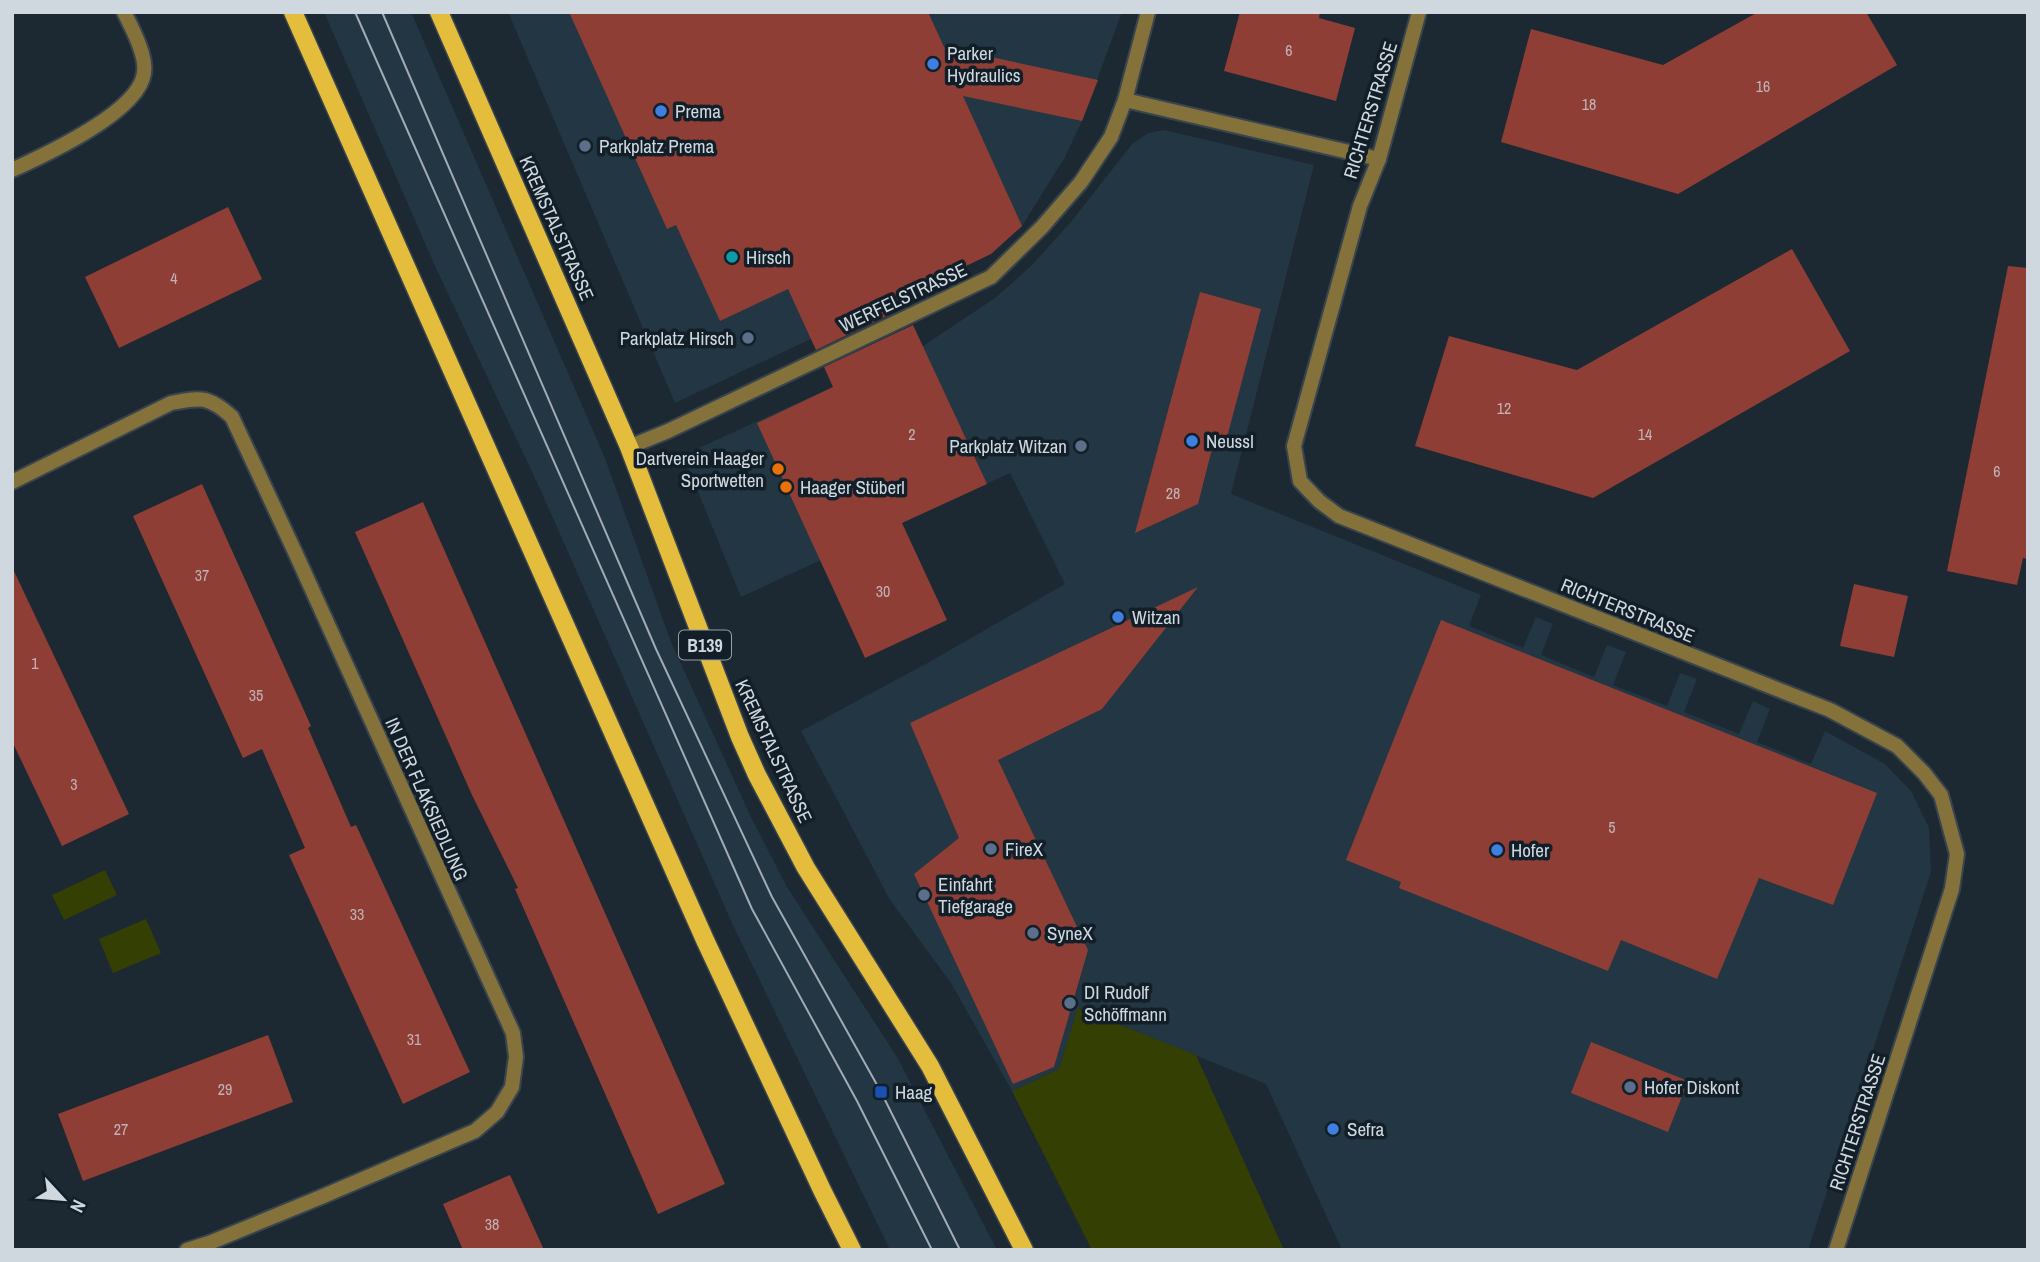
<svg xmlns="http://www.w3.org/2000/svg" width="2040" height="1262" font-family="'Archivo Narrow',sans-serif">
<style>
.built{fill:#223643}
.green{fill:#343f03}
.building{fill:#8f3e36}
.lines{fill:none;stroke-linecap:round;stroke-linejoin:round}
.minor-casing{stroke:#39454e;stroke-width:18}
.primary-casing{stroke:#39454e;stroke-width:21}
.minor{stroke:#85723b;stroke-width:14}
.primary{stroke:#e4bd3d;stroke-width:18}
.tram{stroke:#a2abb3;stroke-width:2}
.shop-dot{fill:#3f7fe0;stroke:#121f28;stroke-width:2.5}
.service-dot{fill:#5c6f8a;stroke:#121f28;stroke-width:2.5}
.culture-dot{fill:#0f9aa8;stroke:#121f28;stroke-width:2.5}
.food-dot{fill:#e8710a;stroke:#121f28;stroke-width:2.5}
.transit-dot{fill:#1a4fb4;stroke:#121f28;stroke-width:2.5}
.labels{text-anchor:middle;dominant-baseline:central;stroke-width:7;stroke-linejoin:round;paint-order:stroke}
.number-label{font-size:16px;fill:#c0b2b5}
.shield{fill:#121f28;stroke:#97a0a8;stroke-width:2}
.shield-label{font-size:18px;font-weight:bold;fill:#d0d8df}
.poi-label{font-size:19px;fill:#d0d8df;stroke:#121f28;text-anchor:start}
.street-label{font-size:19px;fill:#d0d8df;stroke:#121f28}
</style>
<rect width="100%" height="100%" fill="#1c2932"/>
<g class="built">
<path d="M324 12H411L605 458 671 642 751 817 787 887 897 1057 997 1250H890L732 923 541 491 435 266Z"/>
<path d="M508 12H1122L1082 121 1065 157 1022 226 991 254 675 403Z"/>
<path d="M1164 130 1314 165 1231 494 1481 595 1469 626 1523 648 1536 617 1553 624 1541 655 1594 677 1607 645 1626 652 1613 685 1667 706 1680 673 1697 679 1684 712 1739 734 1753 701 1770 709 1757 742 1811 764 1825 731 1885 764 1911 791 1929 828 1931 872 1808 1250H1342L1266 1084 1079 1008 1059 1069 1012 1091 951 983 890 900 801 731 931 661 1065 584 1010 473 741 597 683 455 923 346 995 298 1030 267 1071 222 1132 144 1148 133Z"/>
</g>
<g class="green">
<path d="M105 870 117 895 64 920 52 895Z"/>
<path d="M146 919 161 953 113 973 99 939Z"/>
<path d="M1078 1008 1196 1055 1284 1250H1092L1012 1091 1059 1069Z"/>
</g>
<g class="building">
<path d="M569 12H928L944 47 1098 80 1082 121 963 96 1022 226 991 254 901 297 905 307 816 350 788 289 720 321 676 225 667 229Z"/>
<path d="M1240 12H1320L1319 18 1355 28 1336 101 1224 71Z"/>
<path d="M1758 12H1866L1897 65 1678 194 1501 142 1531 29 1663 65Z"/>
<path d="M228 207 262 279 119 348 85 277Z"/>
<path d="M1792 249 1850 351 1593 498 1415 446 1449 336 1577 370Z"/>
<path d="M2008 266 2028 268V559L2023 558 2017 585 1947 571Z"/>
<path d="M1200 292 1261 309 1226 441 1215 437 1198 504 1135 533Z"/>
<path d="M913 325 987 484 902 523 947 620 865 658 757 423 833 387 824 367Z"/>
<path d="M202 484 311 726 308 728 351 827 356 825 470 1072 403 1104 289 855 305 848 262 749 243 758 133 516Z"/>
<path d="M423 502 725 1184 658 1214 515 889 518 888 472 795 355 532Z"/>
<path d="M12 567 129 814 62 846 12 741Z"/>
<path d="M1854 584 1908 596 1894 657 1840 646Z"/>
<path d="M1198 587 1102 709 998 760 1088 950 1054 1067 1013 1084 914 874 959 838 910 723Z"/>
<path d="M1441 620 1877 793 1833 905 1759 878 1717 979 1621 940 1608 971 1399 888 1401 882 1346 860Z"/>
<path d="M268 1035 293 1102 83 1181 58 1114Z"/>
<path d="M1591 1042 1688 1081 1668 1132 1571 1093Z"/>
<path d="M510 1175 544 1250H463L443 1204Z"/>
</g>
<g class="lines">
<g class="minor-casing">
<g id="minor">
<path d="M1419 12 1379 159 1360 206 1294 446 1300 481 1319 501 1339 516 1830 710 1897 746 1924 773 1941 795 1957 854 1952 889 1836 1250"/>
<path d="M1125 100 1379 159"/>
<path d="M12 170C45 155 139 112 144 73 147 56 132 28 124 12"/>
<path d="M629 447 668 431 991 277 1042 227 1081 182 1111 137 1125 100 1148 12"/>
<path d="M12 482 171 403C201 397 209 396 232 417L295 552 513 1033 516 1057 512 1087 497 1112 475 1131 321 1197 209 1243 187 1250"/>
</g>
</g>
<g class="primary-casing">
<g id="primary">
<path d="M293 12 705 940 822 1190 852 1250"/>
<path d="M439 12 629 447 740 737 757 775 806 868 930 1066 1024 1250"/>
</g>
</g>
<use href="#minor" class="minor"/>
<use href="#primary" class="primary"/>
<g class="tram">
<path d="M355 12 752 909 857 1101 932 1250"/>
<path d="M382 12 656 649 772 897 881 1092 960 1250"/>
</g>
</g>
<g class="shop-dot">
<circle cx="933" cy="64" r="7"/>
<circle cx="661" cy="111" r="7"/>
<circle cx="1192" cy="441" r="7"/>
<circle cx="1118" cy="617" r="7"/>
<circle cx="1497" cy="850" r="7"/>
<circle cx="1333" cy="1129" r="7"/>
</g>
<g class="service-dot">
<circle cx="585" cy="146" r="7"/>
<circle cx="748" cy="338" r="7"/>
<circle cx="1081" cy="446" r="7"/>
<circle cx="991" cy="849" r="7"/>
<circle cx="924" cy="895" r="7"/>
<circle cx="1033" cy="933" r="7"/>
<circle cx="1070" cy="1003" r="7"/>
<circle cx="1630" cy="1087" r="7"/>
</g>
<circle class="culture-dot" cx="732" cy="257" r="7"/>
<g class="food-dot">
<circle cx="778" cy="469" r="7"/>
<circle cx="786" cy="487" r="7"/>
</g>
<rect class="transit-dot" x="874" y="1085" width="14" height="14" rx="3.5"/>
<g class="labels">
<g class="number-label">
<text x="1289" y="50">6</text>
<text x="1763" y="86">16</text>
<text x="1589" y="104">18</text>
<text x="174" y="278">4</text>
<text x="1504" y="408">12</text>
<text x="912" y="434">2</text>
<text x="1645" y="434">14</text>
<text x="1997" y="471">6</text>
<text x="1173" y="493">28</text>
<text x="202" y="575">37</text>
<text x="883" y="591">30</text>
<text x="35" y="663">1</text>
<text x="256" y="695">35</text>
<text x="74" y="784">3</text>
<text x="1612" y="827">5</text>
<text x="357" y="914">33</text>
<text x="414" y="1039">31</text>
<text x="225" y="1089">29</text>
<text x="121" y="1129">27</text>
<text x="492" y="1224">38</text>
</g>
<rect class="shield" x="679" y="630.5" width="52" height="29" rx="5"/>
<g class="shield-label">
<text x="705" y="645">B139</text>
</g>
<g class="poi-label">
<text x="947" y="53">Parker<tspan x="947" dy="22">Hydraulics</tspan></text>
<text x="675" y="111">Prema</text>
<text x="599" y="146">Parkplatz Prema</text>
<text x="746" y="257">Hirsch</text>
<text x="734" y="338" text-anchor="end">Parkplatz Hirsch</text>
<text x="1206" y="441">Neussl</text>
<text x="1067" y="446" text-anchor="end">Parkplatz Witzan</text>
<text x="764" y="458" text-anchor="end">Dartverein Haager<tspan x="764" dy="22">Sportwetten</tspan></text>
<text x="800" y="487">Haager Stüberl</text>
<text x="1132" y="617">Witzan</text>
<text x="1005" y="849">FireX</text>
<text x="1511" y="850">Hofer</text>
<text x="938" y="884">Einfahrt<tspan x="938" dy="22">Tiefgarage</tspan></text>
<text x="1047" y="933">SyneX</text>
<text x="1084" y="992">DI Rudolf<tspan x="1084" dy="22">Schöffmann</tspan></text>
<text x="1644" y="1087">Hofer Diskont</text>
<text x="895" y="1092">Haag</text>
<text x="1347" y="1129">Sefra</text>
</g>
<g class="street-label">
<text transform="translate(1370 110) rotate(-73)">RICHTERSTRASSE</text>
<text transform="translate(557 228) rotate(66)">KREMSTALSTRASSE</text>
<text transform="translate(903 297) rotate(-25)">WERFELSTRASSE</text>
<text transform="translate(1628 610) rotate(22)">RICHTERSTRASSE</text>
<text transform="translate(774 751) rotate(65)">KREMSTALSTRASSE</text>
<text transform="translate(427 799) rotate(66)">IN DER FLAKSIEDLUNG</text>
<text transform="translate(1857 1122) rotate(-72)">RICHTERSTRASSE</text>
</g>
</g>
<rect width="2040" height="1262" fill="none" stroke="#d0d8df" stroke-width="28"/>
<g transform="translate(63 1199) rotate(116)" stroke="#121f28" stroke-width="5" paint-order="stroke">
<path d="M0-5L12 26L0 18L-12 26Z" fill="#d0d8df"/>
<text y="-10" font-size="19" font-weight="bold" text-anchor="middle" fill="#d0d8df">N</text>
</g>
</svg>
